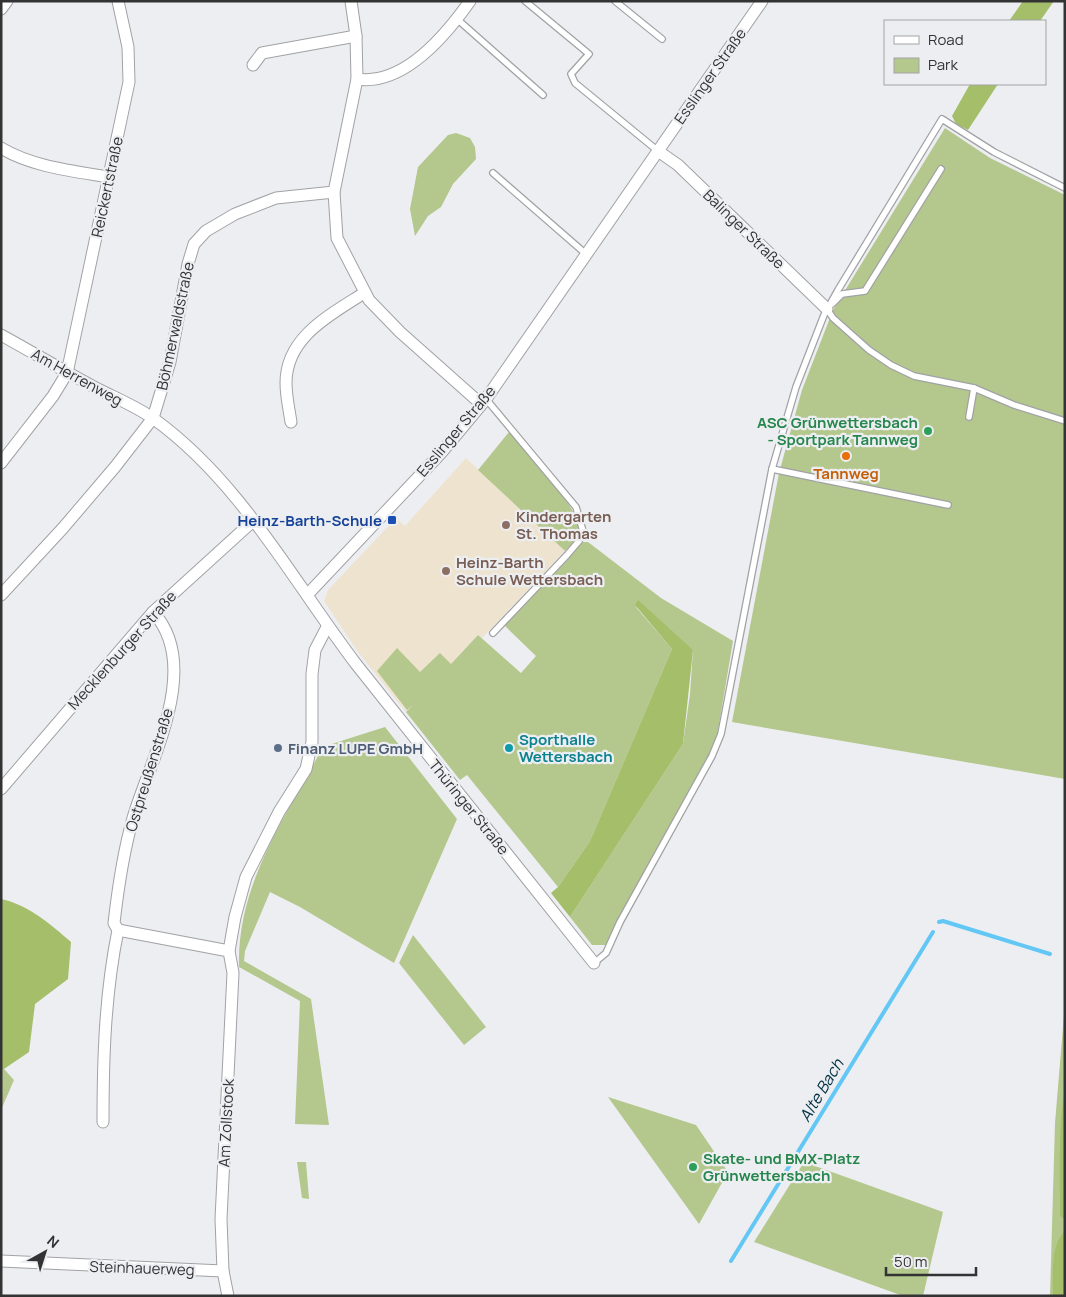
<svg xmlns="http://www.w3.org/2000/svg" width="1066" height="1297" font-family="Manrope,sans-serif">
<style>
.education{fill:#eee3ce}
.green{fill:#b4c78d}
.forest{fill:#a4be6a}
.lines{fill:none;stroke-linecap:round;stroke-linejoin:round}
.stream{stroke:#63c7f5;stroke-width:4}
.lane-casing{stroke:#a1a2a5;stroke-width:8}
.street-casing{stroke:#a1a2a5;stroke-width:13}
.lane{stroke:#fff;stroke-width:5.5}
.street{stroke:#fff;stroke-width:11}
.leisure-dot{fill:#2e9e5b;stroke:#edeef1;stroke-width:2}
.food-dot{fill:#e8710a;stroke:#edeef1;stroke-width:2}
.transit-dot{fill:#1a4fb4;stroke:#edeef1;stroke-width:2}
.education-dot{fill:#8d6e63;stroke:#edeef1;stroke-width:2}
.service-dot{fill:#5c6f8a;stroke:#edeef1;stroke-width:2}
.culture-dot{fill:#0f9aa8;stroke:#edeef1;stroke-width:2}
.labels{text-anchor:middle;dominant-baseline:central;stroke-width:4.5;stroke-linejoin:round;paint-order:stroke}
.street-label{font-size:15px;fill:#333334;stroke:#edeef1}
.leisure-label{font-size:15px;font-weight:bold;fill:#27864d;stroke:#edeef1;text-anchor:end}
.food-label{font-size:15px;font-weight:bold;fill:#c56008;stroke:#edeef1}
.education-label{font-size:15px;font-weight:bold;fill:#785e54;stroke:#edeef1;text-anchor:start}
.transit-label{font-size:15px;font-weight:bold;fill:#164399;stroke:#edeef1;text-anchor:end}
.culture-label{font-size:15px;font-weight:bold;fill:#0d838f;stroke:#edeef1;text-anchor:start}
.service-label{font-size:15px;font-weight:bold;fill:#4e5e75;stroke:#edeef1;text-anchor:start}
.water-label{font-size:16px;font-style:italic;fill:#013043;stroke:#edeef1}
</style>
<rect width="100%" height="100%" fill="#edeef1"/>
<path class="education" d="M466 458 565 551 482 638 478 635 406 712 358 652 324 601 328 590 396 518 405 526Z"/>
<g class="green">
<path d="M945 128 990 158 1065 195V779L732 722 779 473 802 390 833 310Z"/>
<path d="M456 133 470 138 475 147 476 159 453 184 441 207 428 216 415 236 410 209 418 167 448 135Z"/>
<path d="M509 432C525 451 583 509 579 533 578 540 570 546 565 551L478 470Z"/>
<path d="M583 542H588L661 598 733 641 717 736 711 756 606 945H592L570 917 683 744 690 694 693 650 635 606 672 649 590 841 558 887 467 775 460 780 406 712 413 705 407 710 377 671 397 648 420 672 440 653 451 664 478 635 521 673 536 656 504 625Z"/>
<path d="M385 727 457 819 394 963 300 907 270 892 245 951 244 961 311 999 329 1125 295 1124 300 1001 239 967C237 887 281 824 318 756L319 748Z"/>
<path d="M413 935 486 1027 464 1045 399 963Z"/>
<path d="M1065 1003V1296H1050L1055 1123Z"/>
<path d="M4 1069 14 1080 1 1110V1071Z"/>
<path d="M608 1097 696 1125 728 1172 699 1224Z"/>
<path d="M297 1162H306L309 1199 302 1198Z"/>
<path d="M804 1162 943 1212 923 1296H903L754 1242Z"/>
</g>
<g class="forest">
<path d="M1023 1H1054L1040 21H1009Z"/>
<path d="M970 84H998L968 130 956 124 952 116Z"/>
<path d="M638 600 693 650 683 744 570 917 551 893 558 887 590 841 672 649 635 605Z"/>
<path d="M1 899C29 905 50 924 71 942L68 979 35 1004 29 1052 1 1071Z"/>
<path d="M1065 1087V1219L1060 1216V1211C1060 1169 1058 1129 1065 1087Z"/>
<path d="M1065 1231V1296H1053C1053 1276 1050 1245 1065 1231Z"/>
</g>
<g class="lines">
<g class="stream">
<path d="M939 922 943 921 1050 954"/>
<path d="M731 1261 933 932"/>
</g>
<g class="lane-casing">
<g id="lane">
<path d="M525 1 589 54 571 74 575 83 658 151"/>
<path d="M615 1 662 39"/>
<path d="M457 19 543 95"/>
<path d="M493 173 586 254"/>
<path d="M832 304 842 294 865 291 941 169"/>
<path d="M827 309 833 318 869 350 891 365 914 376 974 388 1014 405 1065 421"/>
<path d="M486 399 576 507 583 531 579 541 567 555 493 633"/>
<path d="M969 417 974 388"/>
<path d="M772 469 948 505"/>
<path d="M594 963 606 953 620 922 712 756 721 734 772 469 796 387 824 315 838 290 942 119 994 152 1065 188"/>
</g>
</g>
<g class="street-casing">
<g id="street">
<path d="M351 1 356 36 357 79 334 192 337 238 369 300 400 332 481 404"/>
<path d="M1 9 7 1"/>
<path d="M253 65 262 53 356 36"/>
<path d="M357 79C404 86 446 35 470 1"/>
<path d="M1 148C33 167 73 171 109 177"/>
<path d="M658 151 678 165 827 309"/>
<path d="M1 335C32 352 62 370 94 387 113 397 136 406 154 419 241 482 292 580 356 664L594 963"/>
<path d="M291 422C289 409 286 396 286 383 286 337 330 315 364 293"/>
<path d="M1 463 53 396 67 373 129 82 128 47 118 1"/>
<path d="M308 594 441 453 486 399 762 1"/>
<path d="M1 595 63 528 115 467 153 418 170 362 188 264 194 244 206 231 235 214 276 198 334 192"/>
<path d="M1 789 153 612 253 521"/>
<path d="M118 930 229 951"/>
<path d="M103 1122C103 1057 105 994 118 930L114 923C118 888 123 853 133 818 150 760 203 666 153 612"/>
<path d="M1 1261 223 1271"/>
<path d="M228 1296 223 1271 221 1219 233 973 229 951 235 917 246 877 279 812 306 769 312 742V674L315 650 327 627"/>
</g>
</g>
<use href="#lane" class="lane"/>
<use href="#street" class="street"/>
</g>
<g class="leisure-dot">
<circle cx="928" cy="431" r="5"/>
<circle cx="693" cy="1167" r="5"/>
</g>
<circle class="food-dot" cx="846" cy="456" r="5"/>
<rect class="transit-dot" x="387" y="515" width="10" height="10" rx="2.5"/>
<g class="education-dot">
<circle cx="506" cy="525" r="5"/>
<circle cx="446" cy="571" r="5"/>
</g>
<circle class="service-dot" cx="278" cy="748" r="5"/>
<circle class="culture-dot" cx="509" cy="748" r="5"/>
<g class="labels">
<g class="street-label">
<text transform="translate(710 76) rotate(-55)">Esslinger Straße</text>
<text transform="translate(107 187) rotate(-78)">Reickertstraße</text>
<text transform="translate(744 229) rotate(44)">Balinger Straße</text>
<text transform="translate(175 326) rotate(-78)">Böhmerwaldstraße</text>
<text transform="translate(77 377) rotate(29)">Am Herrenweg</text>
<text transform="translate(456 431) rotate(-50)">Esslinger Straße</text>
<text transform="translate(122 650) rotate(-48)">Mecklenburger Straße</text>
<text transform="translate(149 770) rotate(-73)">Ostpreußenstraße</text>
<text transform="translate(469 807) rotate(51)">Thüringer Straße</text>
<text transform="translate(226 1123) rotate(-87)">Am Zollstock</text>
<text transform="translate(142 1268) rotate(2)">Steinhauerweg</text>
</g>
<g class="leisure-label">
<text x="918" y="422">ASC Grünwettersbach<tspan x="918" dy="17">- Sportpark Tannweg</tspan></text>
<text x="703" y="1158" text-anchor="start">Skate- und BMX-Platz<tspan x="703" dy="17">Grünwettersbach</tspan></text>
</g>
<g class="food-label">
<text x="846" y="473">Tannweg</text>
</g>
<g class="education-label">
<text x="516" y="516">Kindergarten<tspan x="516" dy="17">St. Thomas</tspan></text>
<text x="456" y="562">Heinz-Barth<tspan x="456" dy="17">Schule Wettersbach</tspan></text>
</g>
<g class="transit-label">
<text x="382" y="520">Heinz-Barth-Schule</text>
</g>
<g class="culture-label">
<text x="519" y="739">Sporthalle<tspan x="519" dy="17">Wettersbach</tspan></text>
</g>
<g class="service-label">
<text x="288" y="748">Finanz LUPE GmbH</text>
</g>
<g class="water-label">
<text transform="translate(821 1090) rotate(-59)">Alte Bach</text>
</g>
</g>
<rect width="1066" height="1297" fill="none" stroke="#333334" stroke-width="5"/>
<rect x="884" y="20" width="162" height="65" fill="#edeef1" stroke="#a3a3a5"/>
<rect x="894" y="36" width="25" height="8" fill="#ffffff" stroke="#a3a3a5"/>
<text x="928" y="45" font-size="15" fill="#333334">Road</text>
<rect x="894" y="58" width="25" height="15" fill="#b4c78d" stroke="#a3a3a5"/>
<text x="928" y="70" font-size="15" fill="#333334">Park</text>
<g transform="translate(45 1252) rotate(39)" stroke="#edeef1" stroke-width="4" paint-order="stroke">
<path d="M0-4L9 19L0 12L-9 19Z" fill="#333334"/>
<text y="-8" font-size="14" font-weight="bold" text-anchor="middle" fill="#333334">N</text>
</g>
<path d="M886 1267v8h90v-8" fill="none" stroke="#333334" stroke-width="2.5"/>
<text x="894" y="1267" font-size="15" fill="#333334" stroke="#edeef1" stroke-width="4" paint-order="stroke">50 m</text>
</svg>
